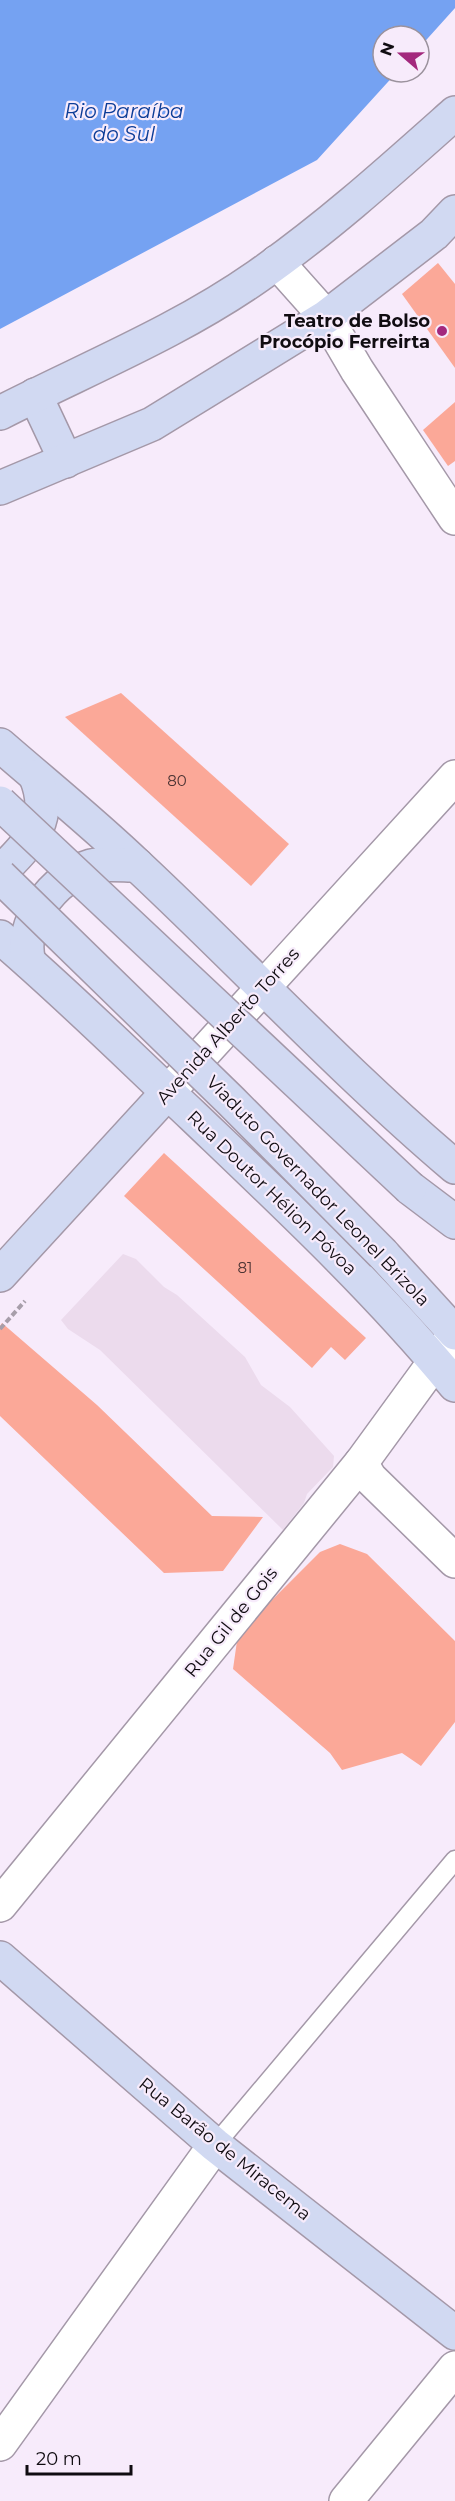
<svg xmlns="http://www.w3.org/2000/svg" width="455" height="2501" font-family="Montserrat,sans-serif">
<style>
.commercial{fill:#ecdbed}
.water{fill:#75a2f2}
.building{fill:#fba898}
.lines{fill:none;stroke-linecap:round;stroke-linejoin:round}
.lane-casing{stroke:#a498a8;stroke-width:21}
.street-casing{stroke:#a498a8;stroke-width:36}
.secondary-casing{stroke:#a498a8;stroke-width:36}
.path{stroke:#a79eaa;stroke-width:4;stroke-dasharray:6 3;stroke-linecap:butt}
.lane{stroke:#fff;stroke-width:18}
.street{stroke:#fff;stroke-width:33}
.secondary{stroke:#d1d9f2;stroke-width:33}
.secondary-bridge-casing{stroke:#a498a8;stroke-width:36;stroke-linecap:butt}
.secondary-bridge{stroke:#d1d9f2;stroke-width:33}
.poi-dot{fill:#a3287d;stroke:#f7ebfb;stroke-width:2}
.labels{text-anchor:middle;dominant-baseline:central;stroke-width:4.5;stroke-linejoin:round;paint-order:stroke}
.number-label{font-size:15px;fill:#4b3333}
.poi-label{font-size:18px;font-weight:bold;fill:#100c11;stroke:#f7ebfb;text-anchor:end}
.street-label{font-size:18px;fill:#100c11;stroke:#f7ebfb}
.water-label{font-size:20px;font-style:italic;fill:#0b3c97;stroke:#f7ebfb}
</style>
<rect width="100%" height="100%" fill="#f7ebfb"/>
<path class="commercial" d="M123 1254 136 1259 164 1287 177 1295 245 1357 261 1385 290 1407 334 1456 333 1467 307 1494 304 1503 283 1530 100 1350 68 1329 61 1320Z"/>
<path class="water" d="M0 0H455V8L419 48V36H383V72H397L317 160 0 329Z"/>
<g class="building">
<path d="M438 263 455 284V368L402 294Z"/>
<path d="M455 402V461L448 466 423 430Z"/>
<path d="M121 693 289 844 251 886 65 717Z"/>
<path d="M164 1153 366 1338 345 1360 331 1347 312 1368 124 1196Z"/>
<path d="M2 1323 97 1405 212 1516 263 1517 223 1571 164 1573 0 1416V1326Z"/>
<path d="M340 1544 367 1554 455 1641V1722L421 1766 402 1753 342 1770 330 1753 233 1669 238 1634 320 1552Z"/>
</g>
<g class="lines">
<g class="lane-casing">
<path id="lane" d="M215 2145 455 1860"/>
</g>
<g class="street-casing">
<g id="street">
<path d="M277 262 326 317 357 370 455 518"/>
<path d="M168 1092 455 777"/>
<path d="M361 1463 370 1478 455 1561"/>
<path d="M0 1905 361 1463 455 1334"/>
<path d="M0 2444 215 2145"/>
<path d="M346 2501 455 2368"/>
</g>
</g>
<g class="secondary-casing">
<g id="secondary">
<path d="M35 395 66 461"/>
<path d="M0 413C86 369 178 332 258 276 328 227 391 170 455 113"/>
<path d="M0 488 152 424 326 317 434 234 455 212"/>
<path d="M0 745C46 785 93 823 137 865 244 965 343 1072 455 1167"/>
<path d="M0 873C29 843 54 821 36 777"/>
<path d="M0 937C67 994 129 1056 193 1116 284 1203 375 1288 455 1385"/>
<path d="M29 962C18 924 54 877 91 866 104 863 123 865 137 865"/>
<path d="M410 1188 455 1222"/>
<path d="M383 1254 455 1333"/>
<path d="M0 1275 168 1092"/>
<path d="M0 1958 215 2145 455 2333"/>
</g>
</g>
<path class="path" d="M0 1329 25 1301"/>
<use href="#lane" class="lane"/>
<use href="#street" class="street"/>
<use href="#secondary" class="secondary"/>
<g class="secondary-bridge-casing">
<g id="secondary-bridge">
<path d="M0 803 410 1188"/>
<path d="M0 876 231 1101 383 1254"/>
</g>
</g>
<use href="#secondary-bridge" class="secondary-bridge"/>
</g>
<circle class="poi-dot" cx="442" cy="331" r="6"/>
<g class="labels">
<g class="number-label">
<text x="177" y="780">80</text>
<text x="245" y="1267">81</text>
</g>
<g class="poi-label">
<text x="430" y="321">Teatro de Bolso<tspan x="430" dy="21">Procópio Ferreirta</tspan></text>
</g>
<g class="street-label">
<text transform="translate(228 1026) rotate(-48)">Avenida Alberto Torres</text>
<text transform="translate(318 1191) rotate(46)">Viaduto Governador Leonel Brizola</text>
<text transform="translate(272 1193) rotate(44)">Rua Doutor Hélion Póvoa</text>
<text transform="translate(231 1622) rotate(-51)">Rua Gil de Gois</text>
<text transform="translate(225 2149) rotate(39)">Rua Barão de Miracema</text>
</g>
<g class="water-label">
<text x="124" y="111">Rio Paraíba<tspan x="124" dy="23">do Sul</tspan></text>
</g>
</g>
<g transform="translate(401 54) rotate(290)"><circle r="28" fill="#f7ebfb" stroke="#9b929d" stroke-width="1.5"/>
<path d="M0-4.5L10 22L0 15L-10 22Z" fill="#a3287d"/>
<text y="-9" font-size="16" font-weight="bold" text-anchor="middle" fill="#100c11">N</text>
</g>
<path d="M27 2465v9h104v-9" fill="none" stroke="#100c11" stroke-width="3"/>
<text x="36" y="2465" font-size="18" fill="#100c11" stroke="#f7ebfb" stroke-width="4.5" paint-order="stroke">20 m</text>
</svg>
